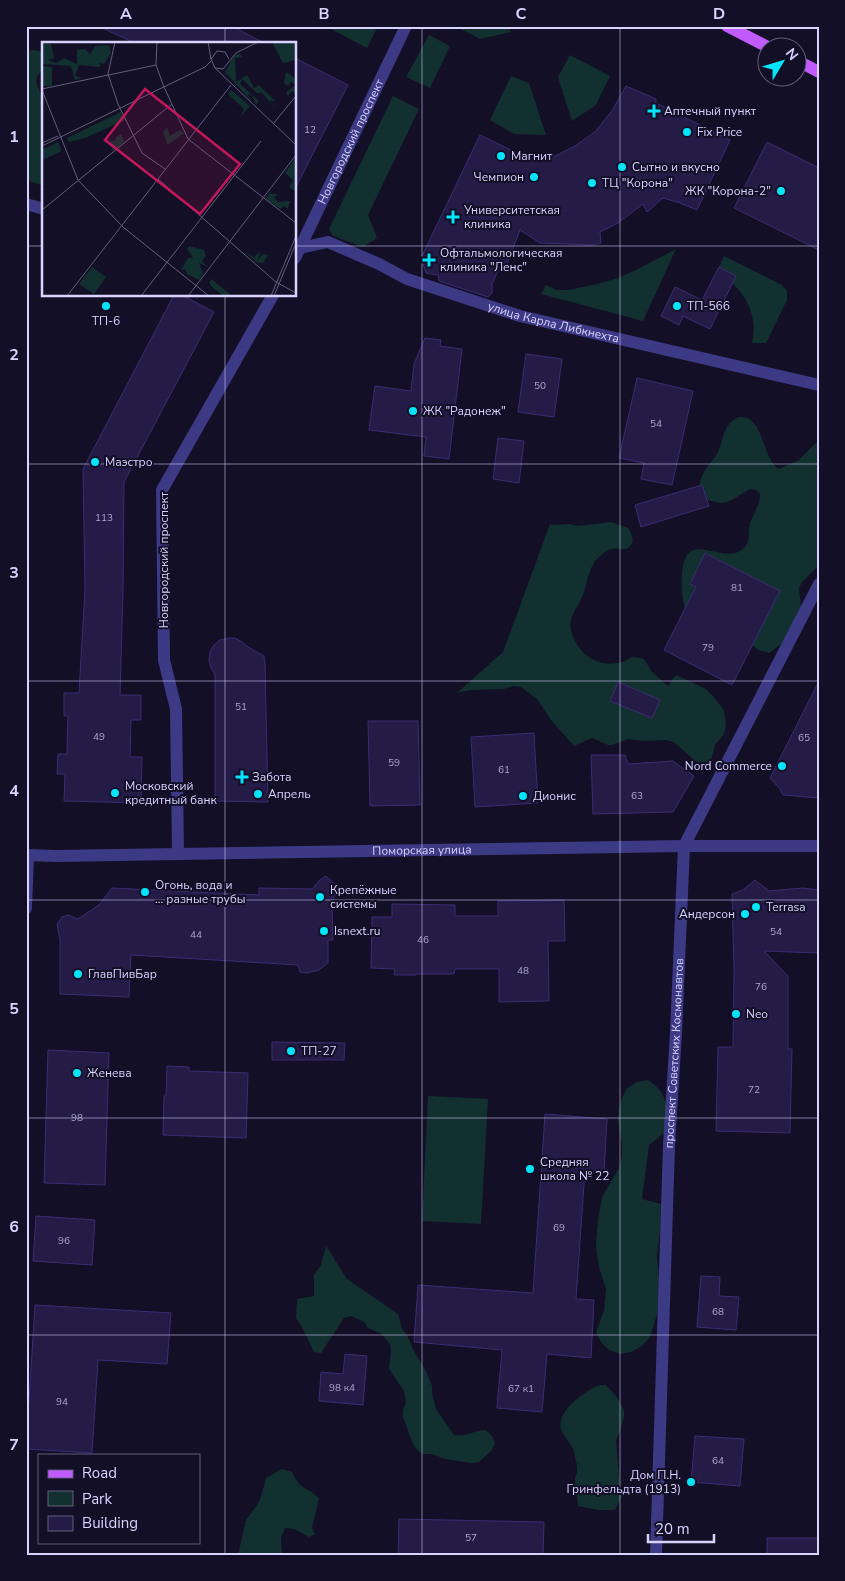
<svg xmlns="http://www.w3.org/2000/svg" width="845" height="1581" font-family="'Nunito Sans',sans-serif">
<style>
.green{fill:#12302f}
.building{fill:#241b47;stroke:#3b2d73}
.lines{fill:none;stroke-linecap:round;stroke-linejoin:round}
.minor{stroke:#3d3a85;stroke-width:12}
.primary{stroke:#c25bff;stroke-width:12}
.grid{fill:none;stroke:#d9d4ff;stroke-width:1;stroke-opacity:0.55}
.poi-dot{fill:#00e5ff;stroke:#130f26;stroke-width:2}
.labels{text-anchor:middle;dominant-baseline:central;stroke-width:4;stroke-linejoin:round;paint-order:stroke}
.number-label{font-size:10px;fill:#aca6d1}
.poi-label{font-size:12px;fill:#d9d4ff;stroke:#130f26;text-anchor:start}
.street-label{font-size:12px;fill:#d9d4ff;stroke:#130f26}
.inset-road{fill:none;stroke:#625e7d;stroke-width:1}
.view{fill:#c2185b;fill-opacity:0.15;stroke:#c2185b;stroke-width:2.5}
.inset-edge{fill:none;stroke:#d9d4ff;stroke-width:2.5}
.neatline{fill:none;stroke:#d9d4ff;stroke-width:2}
.grid-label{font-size:16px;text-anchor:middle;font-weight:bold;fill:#d9d4ff}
</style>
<rect width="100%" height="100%" fill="#130f26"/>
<g class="green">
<path d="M325 26H378L367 48Z"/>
<path d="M455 26H509L511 32 480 39Z"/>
<path d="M429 35 450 46 430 88 406 77Z"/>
<path d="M34 50 44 52V68L38 75 36 81 40 93 44 97V186L26 180V51Z"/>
<path d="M570 55 610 76 596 105 572 121 558 77Z"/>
<path d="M511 76 529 83 546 135 514 134 490 120Z"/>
<path d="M393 96 419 109 368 215 377 238 363 247 333 236 329 229Z"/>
<path d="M676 249 643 321 541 294 546 285 557 290H568L593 285 615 279 636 270Z"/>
<path d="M724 256 782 285 787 291V300L766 343H752C757 319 750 300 732 283L736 276 719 267Z"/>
<path d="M739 417C765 415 761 458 779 469L799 460 819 440V565L802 582 799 588 801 607 790 638 769 653 758 650 750 643 685 609C682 597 681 587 682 575 685 524 723 568 744 548 752 540 747 532 750 523 754 513 760 504 760 494L756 490 750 489C727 502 727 508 700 497 697 484 702 473 711 462 713 459 716 456 718 452 724 439 723 423 739 417Z"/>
<path d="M611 522 628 528C632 533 635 541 630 546 625 552 618 547 612 549 607 550 602 554 599 557 589 566 588 580 584 592 581 602 573 611 571 620 568 634 580 653 592 659 601 664 613 665 622 662 626 661 629 658 633 657 636 657 641 658 644 659L652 672 668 686C672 683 672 678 676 675L706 689 713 696 724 710 726 725 724 734 715 745 710 764 706 766 695 761 674 742 666 740 644 741 628 739 612 745H608L592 738 574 746 551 720 537 699 521 687 513 686 504 689 471 690 457 693 503 652 550 524 554 525 570 524 578 526Z"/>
<path d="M648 1080C668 1093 668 1108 668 1130L649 1145 642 1199 661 1204 660 1230 657 1257 660 1286 658 1311 650 1337 642 1346 631 1352 620 1354 609 1350 601 1342 596 1332 604 1311 606 1289 599 1267 597 1254 596 1243 598 1220 602 1197 619 1168 622 1157V1145L618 1121 619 1109 622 1098 627 1088 637 1082Z"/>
<path d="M428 1096 488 1099 481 1224 422 1221Z"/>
<path d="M326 1246 347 1279 398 1314 402 1329 407 1335 414 1351 426 1371 432 1386V1394L436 1409 454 1435C466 1437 475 1430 486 1430L492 1436 495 1444 491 1451 479 1462 472 1463 445 1459 432 1454H423L417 1450 413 1444 403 1417V1410L406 1403 404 1391 389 1369 391 1350 390 1344 385 1338 380 1333 368 1328 364 1322 358 1319 351 1316 344 1318 321 1353 314 1352 303 1329 296 1318 297 1299 314 1296V1275L321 1265Z"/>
<path d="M600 1385H606L616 1396 624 1410V1418L616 1441 620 1489 622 1496 615 1510H599L578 1506C578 1498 575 1491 575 1483 574 1479 576 1476 577 1472 578 1466 575 1458 574 1452 572 1443 564 1438 561 1429 556 1411 586 1390 600 1385Z"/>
<path d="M282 1469 292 1472C301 1491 306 1486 319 1498L312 1528 315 1534 309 1537 294 1529 285 1528 281 1538 282 1555H238L246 1520 257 1505 261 1497 266 1478Z"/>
</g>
<g class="building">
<path d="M98 26H232L266 44H137Z"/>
<path d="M295 58 348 85 295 189Z"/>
<path d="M626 86 656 99V103L730 140 697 210 680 203 663 198 647 212 643 204 618 223 600 232 601 243 592 245 540 243 520 230 507 264H501L492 284V293L488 297 439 281 438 275 426 273 421 258 480 135 515 152 530 156H555L575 146 596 131 613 109Z"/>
<path d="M767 142 819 168V250L734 208Z"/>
<path d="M719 267 736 276 710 329 683 316 679 325 661 316 675 287 702 300Z"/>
<path d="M174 295H182L214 312 124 482 123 591 120 695H141V720H131L130 757H142L141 803 64 801 65 774H57L58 754H67L68 716H64V693H79L85 589 83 469Z"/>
<path d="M425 338 441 340 440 346 462 349 449 459 424 456 426 437 369 430 375 386 411 391 414 364Z"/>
<path d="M526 354 562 359 554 417 518 412Z"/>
<path d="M637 378 693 391 672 485 641 479 644 463 619 458Z"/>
<path d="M498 438 524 441 519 483 493 479Z"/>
<path d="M702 485 709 506 641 527 635 505Z"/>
<path d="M705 553 780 591 732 685 664 650 696 587 690 584Z"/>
<path d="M228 638H235L242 642 248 647 264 656 265 664 268 802 215 801V674L211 668 209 660 210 652 214 645 220 640Z"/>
<path d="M819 681V798L783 795 780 789 770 778Z"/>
<path d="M618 682 660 700 652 718 610 701Z"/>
<path d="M368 721H418L420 805 370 806Z"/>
<path d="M534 733 538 803 475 807 471 737Z"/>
<path d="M591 755H625L628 764 673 761 694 776 673 812 593 814Z"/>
<path d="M326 876 336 885 332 907 333 940H328V963L319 970 307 973 300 972 298 965 131 955 129 997 60 994V940L57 924 62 917 68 915 78 919 100 904 112 888 259 895V888L312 889 320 880Z"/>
<path d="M755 880 769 891 803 888 819 890V953L764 951 788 976V1049H792L790 1133 716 1131 718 1047H733L734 970 732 894 743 890Z"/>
<path d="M564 900 565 941H548L549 1001 499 1002V969H455L454 974H416V975H394L395 969 371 968 372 917H392V904L455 905V916H498V901Z"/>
<path d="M272 1042 345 1043 344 1060H272Z"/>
<path d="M48 1050 109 1053 105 1185 44 1183Z"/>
<path d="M167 1066 189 1067V1071L248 1073 246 1138 163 1135 164 1096H166Z"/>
<path d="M545 1114 607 1119 604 1172 585 1170 576 1299 594 1300 591 1358 547 1354 542 1412 497 1408 502 1350 414 1342 418 1285 533 1293Z"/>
<path d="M36 1216 95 1220 92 1265 33 1261Z"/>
<path d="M701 1276 720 1277 719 1296 739 1297 736 1330 697 1327Z"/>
<path d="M35 1305 171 1313 167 1364 98 1360 92 1453 26 1449Z"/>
<path d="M345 1354 367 1356 363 1405 319 1401 321 1372 343 1374Z"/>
<path d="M695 1436 744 1439 740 1486 691 1482Z"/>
<path d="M399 1519 544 1522 543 1555H398Z"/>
<rect x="767" y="1538" width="52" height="17"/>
</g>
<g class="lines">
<g class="minor">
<path d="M26 204 44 209"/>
<path id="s1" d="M295 249 328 242 379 264 407 279 520 316 819 385"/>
<path id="s2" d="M295 258 406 26"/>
<path d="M178 853 176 709 164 660 162 490 273 295"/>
<path id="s3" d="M26 855 55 856 684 846H819"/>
<path d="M26 908 28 855"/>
<path id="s4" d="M656 1555 669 1145 676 1033 684 846 819 584"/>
</g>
<g class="primary">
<path d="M727 26 770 48"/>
<path d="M798 61 819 72"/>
</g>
</g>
<path class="grid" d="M225 26V44M422 26V1555M620 26V1555M26 246H44M295 246H819M225 295V1555M26 464H819M26 681H819M26 900H819M26 1118H819M26 1335H819"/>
<g class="poi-dot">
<path d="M651.5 103.5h5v5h5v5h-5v5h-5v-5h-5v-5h5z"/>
<circle cx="687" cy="132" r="5"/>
<circle cx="501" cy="156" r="5"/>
<circle cx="622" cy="167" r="5"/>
<circle cx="534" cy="177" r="5"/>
<circle cx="592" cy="183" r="5"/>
<circle cx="781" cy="191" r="5"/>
<path d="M450.5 209.5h5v5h5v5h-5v5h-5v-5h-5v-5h5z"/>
<path d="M426.5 252.5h5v5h5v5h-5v5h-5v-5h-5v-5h5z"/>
<circle cx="106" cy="306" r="5"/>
<circle cx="677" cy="306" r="5"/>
<circle cx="413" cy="411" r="5"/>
<circle cx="95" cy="462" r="5"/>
<circle cx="782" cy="766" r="5"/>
<path d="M239.5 769.5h5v5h5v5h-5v5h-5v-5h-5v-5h5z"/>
<circle cx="115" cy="793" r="5"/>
<circle cx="258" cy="794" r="5"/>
<circle cx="523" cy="796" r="5"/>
<circle cx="145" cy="892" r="5"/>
<circle cx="320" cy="897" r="5"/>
<circle cx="756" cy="907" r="5"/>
<circle cx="745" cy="914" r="5"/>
<circle cx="324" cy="931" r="5"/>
<circle cx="78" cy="974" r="5"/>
<circle cx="736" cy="1014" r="5"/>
<circle cx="291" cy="1051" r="5"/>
<circle cx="77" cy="1073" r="5"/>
<circle cx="530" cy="1169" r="5"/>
<circle cx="691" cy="1482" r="5"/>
</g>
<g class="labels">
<g class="number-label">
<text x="310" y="130">12</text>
<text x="540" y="386">50</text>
<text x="656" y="424">54</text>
<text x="104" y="518">113</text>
<text x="737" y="588">81</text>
<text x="708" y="648">79</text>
<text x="241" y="707">51</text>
<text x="99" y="737">49</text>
<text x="804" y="738">65</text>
<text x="394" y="763">59</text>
<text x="504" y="770">61</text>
<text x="637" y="796">63</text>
<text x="776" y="932">54</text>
<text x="196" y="935">44</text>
<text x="423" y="940">46</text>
<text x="523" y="971">48</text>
<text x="761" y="987">76</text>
<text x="754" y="1090">72</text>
<text x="77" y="1118">98</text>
<text x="559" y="1228">69</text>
<text x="64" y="1241">96</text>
<text x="718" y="1312">68</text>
<text x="342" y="1388">98 к4</text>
<text x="521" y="1389">67 к1</text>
<text x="62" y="1402">94</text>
<text x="718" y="1461">64</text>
<text x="471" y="1538">57</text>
</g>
<g class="poi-label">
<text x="664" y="111">Аптечный пункт</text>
<text x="697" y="132">Fix Price</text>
<text x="511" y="156">Магнит</text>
<text x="632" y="167">Сытно и вкусно</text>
<text x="524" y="177" text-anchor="end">Чемпион</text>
<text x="602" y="183">ТЦ "Корона"</text>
<text x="771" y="191" text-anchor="end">ЖК "Корона-2"</text>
<text x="464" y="210">Университетская<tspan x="464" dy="14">клиника</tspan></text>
<text x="440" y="253">Офтальмологическая<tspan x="440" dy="14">клиника "Ленс"</tspan></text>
<text x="687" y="306">ТП-566</text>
<text x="106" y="321" text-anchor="middle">ТП-6</text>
<text x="423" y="411">ЖК "Радонеж"</text>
<text x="105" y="462">Маэстро</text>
<text x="772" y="766" text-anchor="end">Nord Commerce</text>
<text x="252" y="777">Забота</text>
<text x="125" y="786">Московский<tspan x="125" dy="14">кредитный банк</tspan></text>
<text x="268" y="794">Апрель</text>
<text x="533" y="796">Дионис</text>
<text x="155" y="885">Огонь, вода и<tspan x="155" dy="14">... разные трубы</tspan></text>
<text x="330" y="890">Крепёжные<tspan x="330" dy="14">системы</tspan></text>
<text x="766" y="907">Terrasa</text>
<text x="735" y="914" text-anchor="end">Андерсон</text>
<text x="334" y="931">Isnext.ru</text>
<text x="88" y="974">ГлавПивБар</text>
<text x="746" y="1014">Neo</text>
<text x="301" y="1051">ТП-27</text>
<text x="87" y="1073">Женева</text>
<text x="540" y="1162">Средняя<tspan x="540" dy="14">школа № 22</tspan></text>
<text x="681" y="1475" text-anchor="end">Дом П.Н.<tspan x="681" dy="14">Гринфельдта (1913)</tspan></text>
</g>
<g class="street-label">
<text stroke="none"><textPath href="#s2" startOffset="129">Новгородский проспект</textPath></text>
<text stroke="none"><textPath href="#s1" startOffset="274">улица Карла Либкнехта</textPath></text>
<text transform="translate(164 560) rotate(-90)">Новгородский проспект</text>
<text stroke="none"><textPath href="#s3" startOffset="396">Поморская улица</textPath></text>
<text stroke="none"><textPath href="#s4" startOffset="502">проспект Советских Космонавтов</textPath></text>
</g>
</g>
<g transform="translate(42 42)">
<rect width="254" height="254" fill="#130f26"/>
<path d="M0 0 9 2 12 16 6 18 14 21 22 16 35 22V8L43 7 48 12 53 4 67 3 69 11 62 22 57 21 59 24 57 25 37 23 33 34 41 36 33 38 29 24 1 22ZM230 0H254V18L241 21ZM198 11 200 15 193 16 194 40 205 33 212 46 217 43 234 60 227 58 237 71 220 51H215L200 37 198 42 217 59 214 63 209 52 206 53 210 60 183 30 192 14ZM0 24 10 25V44H1ZM244 30 254 37V51L250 49 246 54 244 50 254 43 249 40 246 44 242 41ZM189 48 208 64 198 75 202 67 186 52ZM79 70 83 78 43 96 27 100 25 96ZM125 85 128 94 138 88 142 91 126 103 121 90ZM79 92 82 100 71 109 68 98 73 99 74 95ZM16 100 20 109 0 118V108ZM254 115 253 129 254 150 247 145 251 138 243 131ZM231 146 228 152H236L232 156 236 160 248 159 246 167 242 164 238 167 224 157ZM147 204 162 208 164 214 160 219 166 225 157 221 161 231 157 238 145 232 143 227 139 228 146 216H151L145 207ZM219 209 215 219 221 212 226 213 221 221 214 220 203 210 212 215ZM50 225 64 235 52 252 37 242ZM170 237 173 240 189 253 181 254 169 244 167 240Z" fill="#12302f"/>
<path class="inset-road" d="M73 0 66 32 76 62 100 111 123 127M115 0 114 23 122 45M166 0 169 17M187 17 183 10 175 9 169 17 173 26 181 27 194 11 216 0M173 26 254 103M122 45 146 97 254 181M0 47 114 23M0 48 36 138 81 185 167 254M231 82 254 54M0 101 16 94M0 104 163 25 169 19M116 137 234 240 254 251M0 168 130 62M25 254 189 43M99 254 219 99M146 254 254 113M229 254 254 194M232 254 254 201"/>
<path class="view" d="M103 47 198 122 158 172 63 98Z"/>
<rect width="254" height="254" class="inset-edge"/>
</g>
<rect width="845" height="1581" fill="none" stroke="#130f26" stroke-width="55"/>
<rect x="38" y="1454" width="162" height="90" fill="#130f26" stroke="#625e7d"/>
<rect x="48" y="1470" width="25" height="8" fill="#c25bff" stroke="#625e7d"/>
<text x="82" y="1478" font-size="15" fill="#d9d4ff">Road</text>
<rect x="48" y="1491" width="25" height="15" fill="#12302f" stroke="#625e7d"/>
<text x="82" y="1504" font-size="15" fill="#d9d4ff">Park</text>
<rect x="48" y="1516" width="25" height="15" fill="#241b47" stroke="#625e7d"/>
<text x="82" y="1528" font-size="15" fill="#d9d4ff">Building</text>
<g transform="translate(782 62) rotate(52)"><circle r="24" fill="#130f26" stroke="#625e7d"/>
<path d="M0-4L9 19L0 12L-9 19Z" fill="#00e5ff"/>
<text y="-8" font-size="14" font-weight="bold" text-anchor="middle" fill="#d9d4ff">N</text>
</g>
<path d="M648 1534v8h66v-8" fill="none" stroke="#d9d4ff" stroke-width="2.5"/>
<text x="655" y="1534" font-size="15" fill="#d9d4ff" stroke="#130f26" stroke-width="4" paint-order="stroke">20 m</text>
<rect x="28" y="28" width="790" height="1526" class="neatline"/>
<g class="grid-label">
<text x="126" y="19">A</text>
<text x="324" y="19">B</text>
<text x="521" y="19">C</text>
<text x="719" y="19">D</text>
<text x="14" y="142">1</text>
<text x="14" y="360">2</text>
<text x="14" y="578">3</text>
<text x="14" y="796">4</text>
<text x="14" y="1014">5</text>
<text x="14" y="1232">6</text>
<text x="14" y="1450">7</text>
</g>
</svg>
